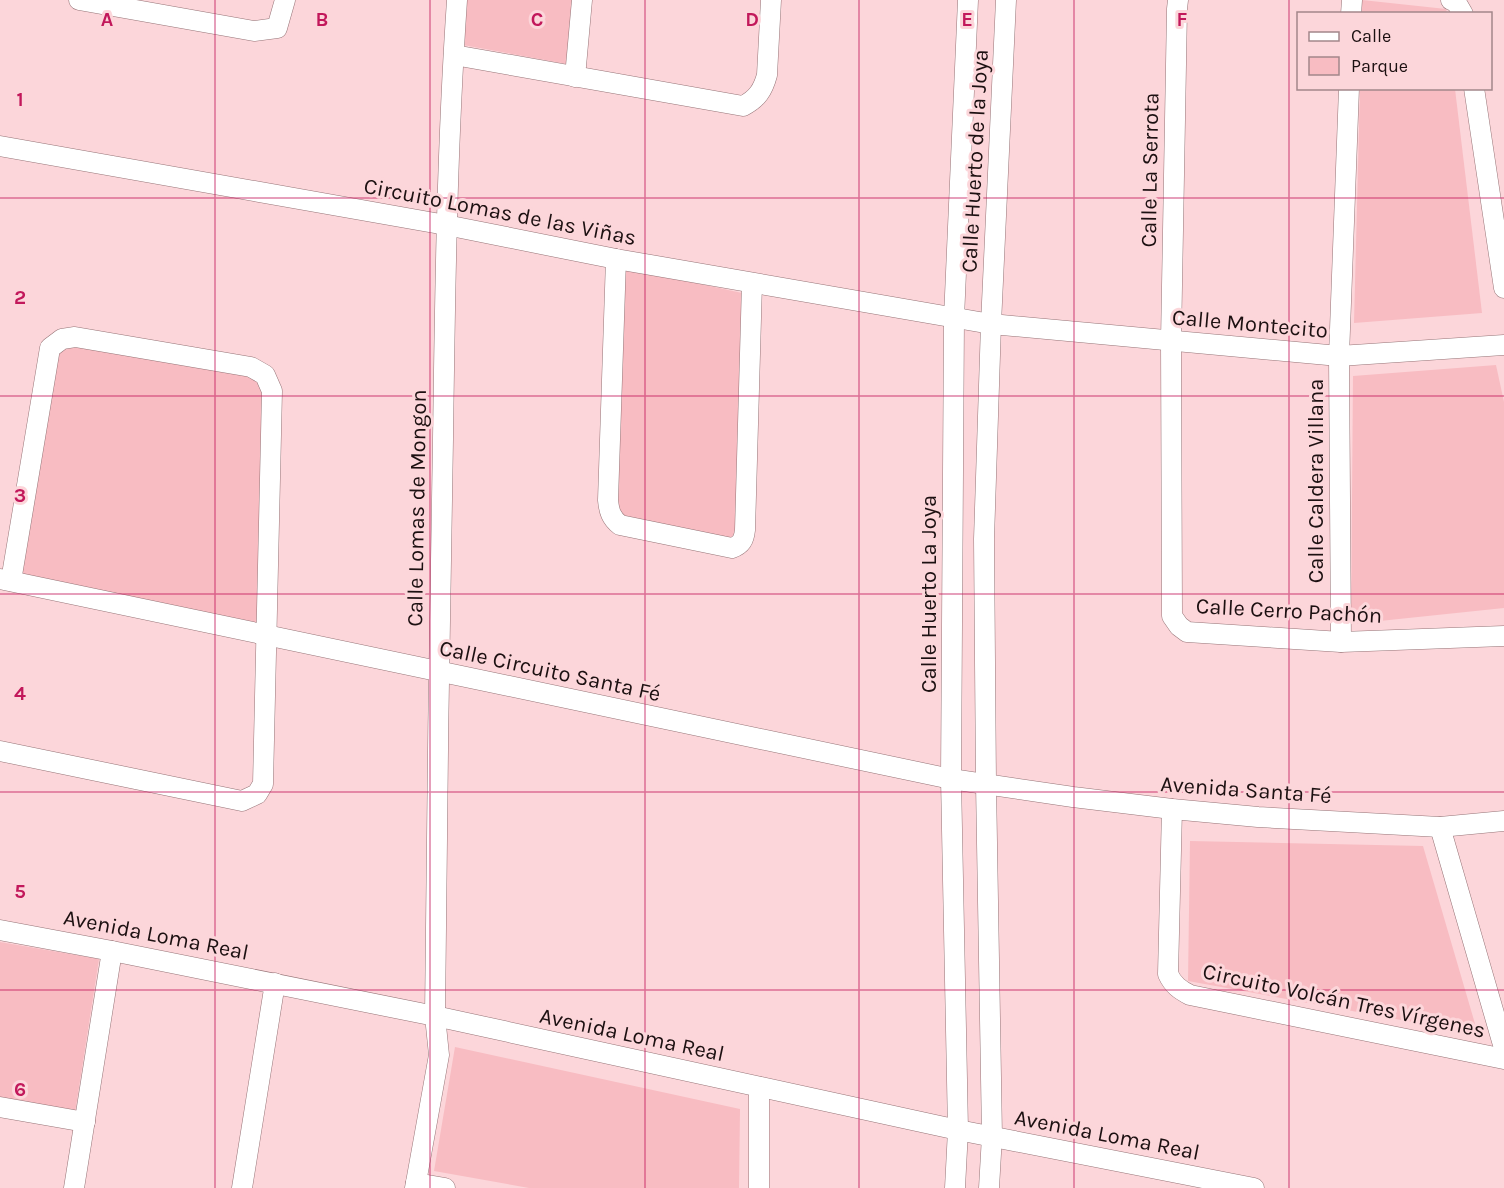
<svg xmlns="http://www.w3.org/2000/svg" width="1504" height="1188" font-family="Karla,sans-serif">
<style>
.green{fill:#f8bcc2}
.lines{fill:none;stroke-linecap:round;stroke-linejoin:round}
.minor-casing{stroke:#967477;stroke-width:21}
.minor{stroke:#fff;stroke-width:20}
.grid{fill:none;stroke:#c2185b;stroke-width:1.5;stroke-opacity:0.55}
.labels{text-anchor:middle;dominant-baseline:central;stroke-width:6;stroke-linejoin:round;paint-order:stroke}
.street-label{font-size:22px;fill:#1c1011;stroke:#fcd6da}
.grid-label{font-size:20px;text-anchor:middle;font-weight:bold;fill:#c2185b;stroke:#fcd6da;stroke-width:6;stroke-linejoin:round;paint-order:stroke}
</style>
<rect width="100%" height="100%" fill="#fcd6da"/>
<g class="green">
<path d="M466 0H578L572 65 463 45Z"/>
<path d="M1362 0 1446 9 1447 13H1362Z"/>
<path d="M1360 89H1455L1482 313 1354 323Z"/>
<path d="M622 267 742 293 735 542 618 514Z"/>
<path d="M77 343 250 374 268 395 261 627 21 577 56 350Z"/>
<path d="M1496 365 1504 402V608L1351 624 1353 376Z"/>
<path d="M1190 841 1423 846 1478 1034 1188 981Z"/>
<path d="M0 942 99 959 75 1113 0 1098Z"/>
<path d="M455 1047 740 1109 739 1188H529L434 1171Z"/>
</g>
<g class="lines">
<g class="minor-casing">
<g id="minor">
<path d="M79 0 254 31 277 28 285 0"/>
<path d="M1178 0 1177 9 1171 341 1172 616 1179 626 1187 632 1341 642 1504 636"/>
<path d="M1451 0 1456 2 1463 14"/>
<path d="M1351 14 1352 0"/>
<path d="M454 55 743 106C757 99 763 90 767 75L771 0"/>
<path d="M575 77 582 0"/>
<path d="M1474 88 1504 288"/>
<path d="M0 146 446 225 616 259 991 324 1339 356 1504 345"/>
<path d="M616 259 608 500C609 511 611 518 620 525L732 548C741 545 744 540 745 530L752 283"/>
<path d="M0 579 951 779 1073 797 1172 809 1258 817 1440 827 1504 821"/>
<path d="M1341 642 1339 356 1349 88"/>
<path d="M0 751 242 801 257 794 263 784 272 391 265 375 251 367 75 337 62 339 50 348 11 581"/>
<path d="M1172 809 1168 974C1173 985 1180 990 1190 995L1504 1059"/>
<path d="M1440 827 1504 1048"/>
<path d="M0 930 112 951 435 1016 958 1130 1254 1188"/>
<path d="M0 1107 85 1122"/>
<path d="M416 1183 445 1188"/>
<path d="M74 1188 112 951"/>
<path d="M242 1188 275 983"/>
<path d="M415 1188 439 1055 435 1016C437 824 439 631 443 439 445 293 447 146 457 0"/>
<path d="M759 1188V1087"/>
<path d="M955 1188 958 1130 951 779 954 318 968 0"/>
<path d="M989 1188 992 1136 986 784 984 539 991 324 1006 0"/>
</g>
</g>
<use href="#minor" class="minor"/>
</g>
<path class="grid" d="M215 0V1188M430 0V1188M645 0V1188M859 0V1188M1074 0V1188M1289 0V1188M0 198H1504M0 396H1504M0 594H1504M0 792H1504M0 990H1504"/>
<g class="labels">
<g class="street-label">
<text transform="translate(975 161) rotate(-87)">Calle Huerto de la Joya</text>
<text transform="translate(1150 170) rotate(-89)">Calle La Serrota</text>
<text transform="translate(500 212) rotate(11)">Circuito Lomas de las Viñas</text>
<text transform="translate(1250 324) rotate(5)">Calle Montecito</text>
<text transform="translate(1316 481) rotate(-90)">Calle Caldera Villana</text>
<text transform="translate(417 508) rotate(-89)">Calle Lomas de Mongon</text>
<text transform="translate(929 594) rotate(-90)">Calle Huerto La Joya</text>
<text transform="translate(1289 611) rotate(3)">Calle Cerro Pachón</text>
<text transform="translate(550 671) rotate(12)">Calle Circuito Santa Fé</text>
<text transform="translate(1246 790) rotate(4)">Avenida Santa Fé</text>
<text transform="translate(156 935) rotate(11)">Avenida Loma Real</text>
<text transform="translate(1344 1001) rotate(12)">Circuito Volcán Tres Vírgenes</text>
<text transform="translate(632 1035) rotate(12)">Avenida Loma Real</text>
<text transform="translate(1107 1135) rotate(11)">Avenida Loma Real</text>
</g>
</g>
<g class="grid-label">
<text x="107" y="26">A</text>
<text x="322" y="26">B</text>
<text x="537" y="26">C</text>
<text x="752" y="26">D</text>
<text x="967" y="26">E</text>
<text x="1182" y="26">F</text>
<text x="20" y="106">1</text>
<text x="20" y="304">2</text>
<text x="20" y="502">3</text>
<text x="20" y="700">4</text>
<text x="20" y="898">5</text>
<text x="20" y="1096">6</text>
</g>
<rect x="1297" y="12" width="195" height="78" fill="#fcd6da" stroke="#a2878a" stroke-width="1.5"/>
<rect x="1309" y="32" width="30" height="9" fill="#ffffff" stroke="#a2878a" stroke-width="1.5"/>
<text x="1351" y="42" font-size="18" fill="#1c1011">Calle</text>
<rect x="1309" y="57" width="30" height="18" fill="#f8bcc2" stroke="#a2878a" stroke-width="1.5"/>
<text x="1351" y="72" font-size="18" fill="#1c1011">Parque</text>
</svg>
